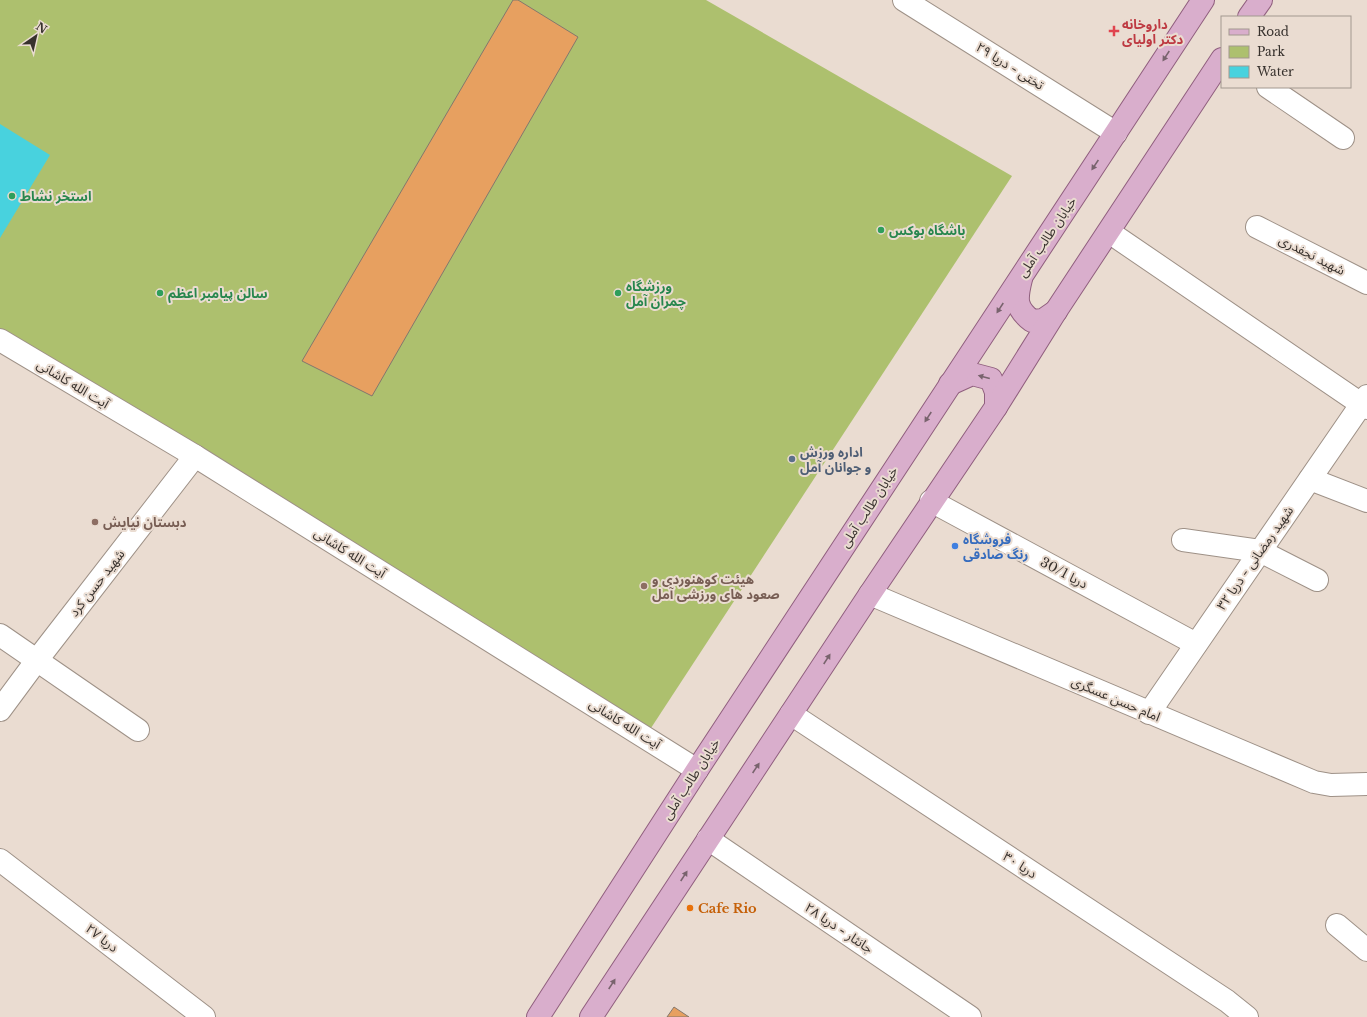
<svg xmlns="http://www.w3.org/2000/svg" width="1367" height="1017" font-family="'Libre Baskerville','Noto Sans Arabic',serif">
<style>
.green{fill:#adc06e}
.water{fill:#48d2de}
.building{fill:#e7a060;stroke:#83776d}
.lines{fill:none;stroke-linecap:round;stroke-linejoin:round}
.minor-casing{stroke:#9e9187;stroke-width:24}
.tertiary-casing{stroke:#9e9187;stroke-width:24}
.primary-casing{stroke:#905f7e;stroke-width:24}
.minor{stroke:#fff;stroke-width:22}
.tertiary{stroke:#fff;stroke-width:22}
.primary{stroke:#d9aecc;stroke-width:22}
.oneway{fill:#78636d}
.health-dot{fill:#e0444e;stroke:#eadcd1;stroke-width:1.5}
.leisure-dot{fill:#2e9e5b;stroke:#eadcd1;stroke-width:1.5}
.service-dot{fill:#5c6f8a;stroke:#eadcd1;stroke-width:1.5}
.education-dot{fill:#8d6e63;stroke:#eadcd1;stroke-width:1.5}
.shop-dot{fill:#3f7fe0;stroke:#eadcd1;stroke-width:1.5}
.food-dot{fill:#e8710a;stroke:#eadcd1;stroke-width:1.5}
.labels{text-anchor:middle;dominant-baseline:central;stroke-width:4;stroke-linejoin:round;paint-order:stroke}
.health-label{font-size:13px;font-weight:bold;fill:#be3a42;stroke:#eadcd1;text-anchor:start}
.street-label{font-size:13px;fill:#37312d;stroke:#eadcd1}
.leisure-label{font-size:13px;font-weight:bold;fill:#27864d;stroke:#eadcd1;text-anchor:start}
.service-label{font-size:13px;font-weight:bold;fill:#4e5e75;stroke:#eadcd1;text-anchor:start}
.education-label{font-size:13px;font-weight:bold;fill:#785e54;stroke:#eadcd1;text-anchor:start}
.shop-label{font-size:13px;font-weight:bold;fill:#366cbe;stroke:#eadcd1;text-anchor:start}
.food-label{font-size:13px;font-weight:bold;fill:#c56008;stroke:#eadcd1;text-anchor:start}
</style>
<rect width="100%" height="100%" fill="#eadcd1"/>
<path class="green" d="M0 0H706L1012 176 651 728 0 340Z"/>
<path class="water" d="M0 124 50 155 0 238Z"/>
<g class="building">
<path d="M513 0H518L578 37 372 396 302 361Z"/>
<path d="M674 1007 689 1017H667Z"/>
</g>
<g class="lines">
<g class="minor-casing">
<g id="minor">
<path d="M904 0 1116 133"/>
<path d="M1268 87 1343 138"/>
<path d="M1257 227 1367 283"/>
<path d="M1109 232 1367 408"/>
<path d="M1310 479 1367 501"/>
<path d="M931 501 1196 644"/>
<path d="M1183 540 1260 551 1317 580"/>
<path d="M870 594 1314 782 1331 785 1367 784"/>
<path d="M0 635 138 730"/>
<path d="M0 710 37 660 195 456"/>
<path d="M1149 713 1367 396"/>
<path d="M791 714 1227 1001 1247 1017"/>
<path d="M708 839 970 1017"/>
<path d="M0 860 204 1017"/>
<path d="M1337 925 1367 950"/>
</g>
</g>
<g class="tertiary-casing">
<path id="tertiary" d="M0 340 195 456 697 770"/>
</g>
<g class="primary-casing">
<g id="primary">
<path d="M1249 17 1261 0"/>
<path d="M1021 279C1016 299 1015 308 1032 321L1043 320 1056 311"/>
<path d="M950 384 972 374 991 379 996 392V407"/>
<path d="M538 1017 697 770 1203 0"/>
<path d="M591 1017 870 594 996 407 1056 311 1222 59"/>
</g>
</g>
<use href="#minor" class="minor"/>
<use href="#tertiary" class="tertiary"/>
<use href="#primary" class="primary"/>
</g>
<defs><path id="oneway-solid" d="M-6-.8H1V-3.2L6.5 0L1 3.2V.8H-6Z"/></defs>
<g class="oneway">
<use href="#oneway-solid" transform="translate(1166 56) rotate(123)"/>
<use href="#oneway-solid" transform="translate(1095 165) rotate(124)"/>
<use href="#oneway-solid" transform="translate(1000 308) rotate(123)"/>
<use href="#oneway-solid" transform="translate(984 377) rotate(-165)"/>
<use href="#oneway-solid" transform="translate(928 417) rotate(123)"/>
<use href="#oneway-solid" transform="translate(827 659) rotate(-57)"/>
<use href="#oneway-solid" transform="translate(756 768) rotate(-56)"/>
<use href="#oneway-solid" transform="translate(684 876) rotate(-57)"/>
<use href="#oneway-solid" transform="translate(612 984) rotate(-57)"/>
</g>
<path class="health-dot" d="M1112 25h4v4h4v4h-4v4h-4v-4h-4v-4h4z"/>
<g class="leisure-dot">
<circle cx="12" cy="196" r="4"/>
<circle cx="881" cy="230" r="4"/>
<circle cx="160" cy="293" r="4"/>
<circle cx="618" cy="293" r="4"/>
</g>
<circle class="service-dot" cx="792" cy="459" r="4"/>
<g class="education-dot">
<circle cx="95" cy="522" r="4"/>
<circle cx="644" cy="586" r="4"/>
</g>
<circle class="shop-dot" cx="955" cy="546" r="4"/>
<circle class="food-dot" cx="690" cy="908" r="4"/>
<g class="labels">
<g class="health-label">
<text x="1122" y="24">داروخانه<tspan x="1122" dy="15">دکتر اولیای</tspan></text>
</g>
<g class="street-label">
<text transform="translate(1010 66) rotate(32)">تختی - دریا ۲۹</text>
<text transform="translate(1047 237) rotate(-56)">خیابان طالب آملی</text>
<text transform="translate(1312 255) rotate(27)">شهید نجفدری</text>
<text transform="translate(73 384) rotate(31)">آیت الله کاشانی</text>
<text transform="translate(869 507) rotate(-57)">خیابان طالب آملی</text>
<text transform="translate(350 553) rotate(32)">آیت الله کاشانی</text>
<text transform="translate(1255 558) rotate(-55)">شهید رمضانی - دریا ۳۲</text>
<text transform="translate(1064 573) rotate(28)">دریا 30/1</text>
<text transform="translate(97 583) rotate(-52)">شهید حسن کرد</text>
<text transform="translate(1116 699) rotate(23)">امام حسن عسگری</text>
<text transform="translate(625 724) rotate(32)">آیت الله کاشانی</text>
<text transform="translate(691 779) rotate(-57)">خیابان طالب آملی</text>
<text transform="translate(1020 865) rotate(33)">دریا ۳۰</text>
<text transform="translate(839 928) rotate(34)">جانثار - دریا ۲۸</text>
<text transform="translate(102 938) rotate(38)">دریا ۲۷</text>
</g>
<g class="leisure-label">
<text x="20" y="196">استخر نشاط</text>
<text x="889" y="230">باشگاه‌ بوکس</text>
<text x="626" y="286">ورزشگاه<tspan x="626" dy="15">چمران آمل</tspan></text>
<text x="168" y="293">سالن پیامبر اعظم</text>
</g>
<g class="service-label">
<text x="800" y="452">اداره ورزش<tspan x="800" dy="15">و جوانان آمل</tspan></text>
</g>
<g class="education-label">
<text x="103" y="522">دبستان نیایش</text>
<text x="652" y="579">هیئت کوهنوردی و<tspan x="652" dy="15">صعود های ورزشی آمل</tspan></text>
</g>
<g class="shop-label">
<text x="963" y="539">فروشگاه<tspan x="963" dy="15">رنگ صادقی</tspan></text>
</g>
<g class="food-label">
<text x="698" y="908">Cafe Rio</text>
</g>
</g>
<rect x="1221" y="16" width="130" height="72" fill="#eadcd1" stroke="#a2988f"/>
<rect x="1229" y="29" width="20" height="6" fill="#d9aecc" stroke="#a2988f"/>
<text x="1257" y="36" font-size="12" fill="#37312d">Road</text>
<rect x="1229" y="46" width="20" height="12" fill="#adc06e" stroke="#a2988f"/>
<text x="1257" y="56" font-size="12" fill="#37312d">Park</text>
<rect x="1229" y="66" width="20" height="12" fill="#48d2de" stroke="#a2988f"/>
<text x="1257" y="76" font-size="12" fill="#37312d">Water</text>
<g transform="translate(36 36) rotate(34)" stroke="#eadcd1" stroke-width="3" paint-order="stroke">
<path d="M0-3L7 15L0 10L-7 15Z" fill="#37312d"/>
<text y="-6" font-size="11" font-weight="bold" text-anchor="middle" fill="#37312d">N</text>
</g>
</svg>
